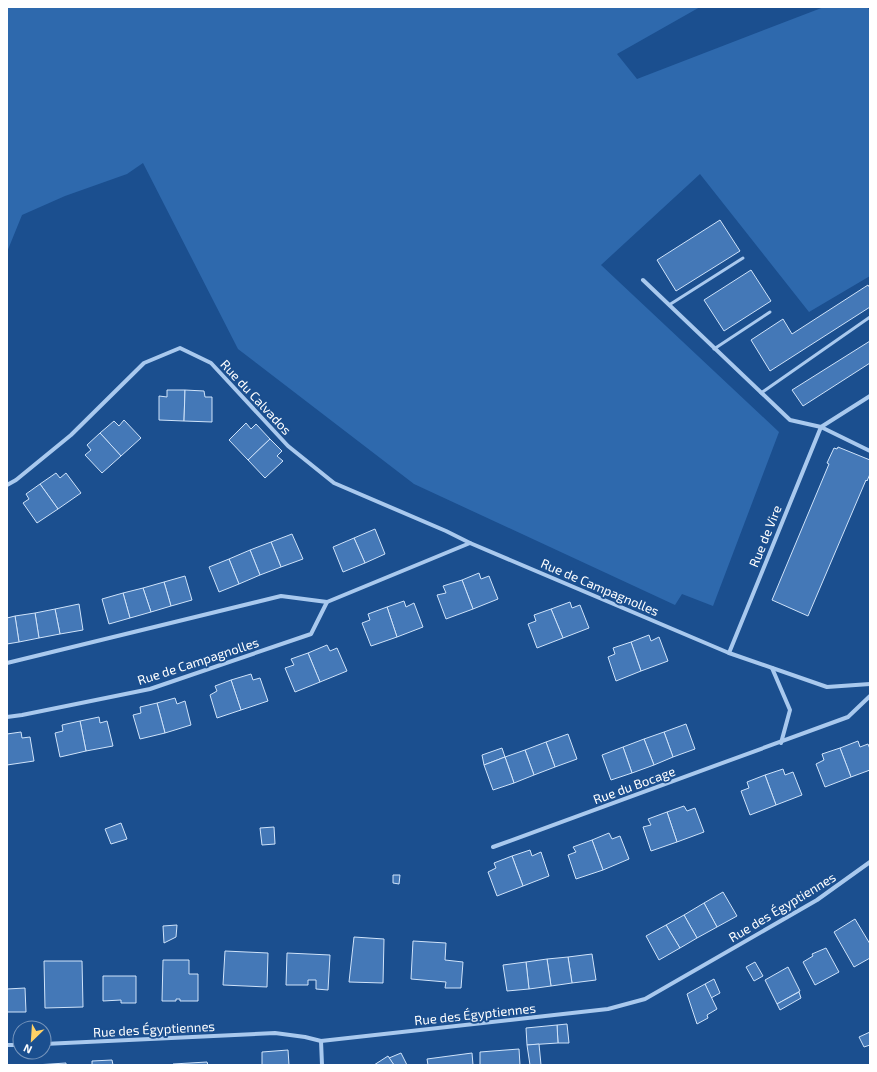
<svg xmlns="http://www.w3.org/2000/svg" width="877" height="1072" font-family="'Exo 2',sans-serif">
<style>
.green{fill:#2e69ad}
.building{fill:#4478b7;stroke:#cfe3fa}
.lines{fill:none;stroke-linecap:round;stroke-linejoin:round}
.service{stroke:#a9c9ee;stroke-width:3}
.minor{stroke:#a9c9ee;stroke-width:4}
.labels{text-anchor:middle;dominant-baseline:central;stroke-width:4;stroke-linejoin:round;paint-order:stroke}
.street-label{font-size:13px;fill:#fff;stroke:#1b4f8f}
</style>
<rect width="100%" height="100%" fill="#1b4f8f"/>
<path class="green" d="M7 7H700L617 54 637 79 824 7H867L870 11V276L809 312 700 174 601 265 779 432 713 606 682 594 675 605 414 484 238 349 143 163 127 174 65 196 22 215 7 252Z"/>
<g class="building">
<path d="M720 220 740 251 676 291 657 260Z"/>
<path d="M751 270 771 301 724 331 704 300Z"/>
<path d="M868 285 870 288V307L770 371 751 340 783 319 792 334Z"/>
<path d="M870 341V363L803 406 792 390Z"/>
<path d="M167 390H185L184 421 159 420V396L167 397Z"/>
<path d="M185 390 204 391 205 397H212V422L184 421Z"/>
<path d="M124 420 141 438 121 456 100 433 114 421 119 426Z"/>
<path d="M246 423 251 429 256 424 270 439 248 460 229 440Z"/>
<path d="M100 433 121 456 102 473 85 455 91 450 87 445Z"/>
<path d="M270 439 282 451 277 456 283 461 265 478 248 460Z"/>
<path d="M838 447 870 460V474L867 481 866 480 808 616 772 600 829 464 827 463 834 448 837 449Z"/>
<path d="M56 473 60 478 66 473 81 493 58 509 40 484Z"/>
<path d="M40 484 58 509 37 523 23 503 29 499 26 494Z"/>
<path d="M375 529 385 554 365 563 354 538Z"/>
<path d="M292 534 303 559 281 567 271 542Z"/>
<path d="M354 538 365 563 343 572 333 547Z"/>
<path d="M271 542 281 567 260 575 250 550Z"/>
<path d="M250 550 260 575 239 584 229 559Z"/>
<path d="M229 559 239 584 219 592 209 567Z"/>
<path d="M479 573 481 579 489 576 498 599 473 609 462 580Z"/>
<path d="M185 576 192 600 171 606 164 582Z"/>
<path d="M462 580 473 609 446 619 437 595 446 593 443 586Z"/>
<path d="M164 582 171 606 151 612 143 588Z"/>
<path d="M143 588 151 612 130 618 123 593Z"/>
<path d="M123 593 130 618 109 624 102 599Z"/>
<path d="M404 601 406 607 414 603 423 627 397 637 387 607Z"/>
<path d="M570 602 572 608 580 605 589 628 563 638 551 609Z"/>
<path d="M79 604 83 630 60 634 55 609Z"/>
<path d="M387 607 397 637 371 646 362 623 370 620 368 614Z"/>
<path d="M55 609 60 634 39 638 35 613Z"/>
<path d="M551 609 563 638 537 648 528 624 536 621 534 615Z"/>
<path d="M35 613 39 638 19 642 15 616Z"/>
<path d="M15 616 19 642 7 644V618Z"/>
<path d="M649 635 651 641 659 637 668 661 641 671 631 642Z"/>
<path d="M631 642 641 671 616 681 608 657 615 654 613 648Z"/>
<path d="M327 645 330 651 337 648 347 671 320 682 308 653Z"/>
<path d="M308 653 320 682 295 692 285 668 294 665 291 659Z"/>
<path d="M251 674 253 680 260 678 268 701 241 710 231 680Z"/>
<path d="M231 680 241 710 217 718 210 695 217 691 215 686Z"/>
<path d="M175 698 177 704 185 701 191 725 165 733 157 703Z"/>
<path d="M157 703 165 733 140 739 133 715 141 713 140 707Z"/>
<path d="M99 717 100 723 107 721 113 746 86 751 80 721Z"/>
<path d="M80 721 86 751 60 757 55 733 63 731 62 725Z"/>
<path d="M686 724 695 749 673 757 664 732Z"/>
<path d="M21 732 22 738 30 737 34 761 7 765V734Z"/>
<path d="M664 732 673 757 654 765 644 739Z"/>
<path d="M568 734 577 759 555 767 546 742Z"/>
<path d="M644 739 654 765 632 773 623 747Z"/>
<path d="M858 741 860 747 868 744 870 749V770L851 777 840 748Z"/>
<path d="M546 742 555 767 534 775 525 750Z"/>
<path d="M623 747 632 773 611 780 602 755Z"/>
<path d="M502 748 505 757 484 765 482 755Z"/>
<path d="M840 748 851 777 825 787 816 764 824 760 822 754Z"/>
<path d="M525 750 534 775 514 783 505 757Z"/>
<path d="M505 757 514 783 493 790 484 765Z"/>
<path d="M783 769 785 775 793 772 802 795 776 805 765 775Z"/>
<path d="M765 775 776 805 750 815 741 791 749 788 747 782Z"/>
<path d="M684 806 687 811 695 808 704 832 677 842 667 812Z"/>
<path d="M667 812 677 842 651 851 643 827 651 825 648 819Z"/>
<path d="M121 823 127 839 111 844 105 829Z"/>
<path d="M274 827 275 844 262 845 260 828Z"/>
<path d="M609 833 612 839 620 836 629 859 603 870 592 840Z"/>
<path d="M592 840 603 870 576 879 568 855 576 852 573 847Z"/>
<path d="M530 850 532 856 541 852 549 876 523 886 512 856Z"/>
<path d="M512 856 523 886 497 896 488 872 496 868 494 863Z"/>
<path d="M393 875H400L399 884 393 883Z"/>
<path d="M723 892 737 916 717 927 704 903Z"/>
<path d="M704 903 717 927 697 938 684 915Z"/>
<path d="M684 915 697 938 680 948 666 925Z"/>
<path d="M855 919 870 944V958L854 967 834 932Z"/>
<path d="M177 925 176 937 164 943 163 926Z"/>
<path d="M666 925 680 948 659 960 646 936Z"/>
<path d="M354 937 384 939 383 983 349 982Z"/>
<path d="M413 941 446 943 445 960 463 962 461 988H445L446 982 411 979Z"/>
<path d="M826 948 839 972 815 985 803 962 813 956 812 954Z"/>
<path d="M225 951 268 953 267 987 223 985Z"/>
<path d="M287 953 330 955 328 990 316 989V980H308V985H286Z"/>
<path d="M592 954 596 980 572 983 568 957Z"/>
<path d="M568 957 572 983 551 986 547 959Z"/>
<path d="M547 959 551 986 529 989 526 962Z"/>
<path d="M163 960H189V974H198V1001H180V999H176V1001H162Z"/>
<path d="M44 961H82L83 1007 45 1008Z"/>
<path d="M526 962 529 989 507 991 503 965Z"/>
<path d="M755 962 763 976 754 981 746 967Z"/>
<path d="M788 967 800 991 777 1004 765 980Z"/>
<path d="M103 976H136V1003H121V1000L103 1001Z"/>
<path d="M714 979 720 993 711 998 705 984Z"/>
<path d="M705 984 717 1009 707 1015 708 1018 697 1024 687 994Z"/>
<path d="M25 988 26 1012H7V989Z"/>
<path d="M799 992 801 998 780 1010 777 1004Z"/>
<path d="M567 1024 569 1043H558L557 1025Z"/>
<path d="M557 1025 558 1043 527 1045 526 1028Z"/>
<path d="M870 1032V1045L864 1047 859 1037Z"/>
<path d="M539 1044 541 1065H530L527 1045Z"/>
<path d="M519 1049 520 1065H480V1052Z"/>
<path d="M288 1050 289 1065H262V1052Z"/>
<path d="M401 1053 407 1065H394L389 1058Z"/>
<path d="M472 1053 473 1065H428L427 1059Z"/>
<path d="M388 1056 394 1065H374Z"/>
<path d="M112 1060 113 1065H92V1061Z"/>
<path d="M207 1062 208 1065H173V1064Z"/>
<path d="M66 1063V1065H35Z"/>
</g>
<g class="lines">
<g class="service">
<path d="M669 305 743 258"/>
<path d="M714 349 770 312"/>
<path d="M761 393 870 317"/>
</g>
<g class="minor">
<path d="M643 280 790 420 821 427 870 451"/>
<path d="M7 485 16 480 71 435 144 363 180 348 211 363 288 446 334 483 446 531 470 543 729 653 827 687 870 684"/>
<path d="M729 653 821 427 870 396"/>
<path d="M7 663 281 596 327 602"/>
<path d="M772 668 790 710 781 743"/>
<path d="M7 717 22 715 150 689 311 634 327 602 470 543"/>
<path d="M493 847 848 717 870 696"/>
<path d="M321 1041 322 1065"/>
<path d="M44 1044 275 1033 305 1037 321 1041 608 1009 645 999 817 900 870 862"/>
<path d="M7 1045H20"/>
</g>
</g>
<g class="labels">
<g class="street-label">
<text transform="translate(256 397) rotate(47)">Rue du Calvados</text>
<text transform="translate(765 536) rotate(-68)">Rue de Vire</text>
<text transform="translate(600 587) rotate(23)">Rue de Campagnolles</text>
<text transform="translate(198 661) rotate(-18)">Rue de Campagnolles</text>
<text transform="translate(634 785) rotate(-20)">Rue du Bocage</text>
<text transform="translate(782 907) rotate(-31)">Rue des Égyptiennes</text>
<text transform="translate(475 1014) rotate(-6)">Rue des Égyptiennes</text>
<text transform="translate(154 1029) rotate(-3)">Rue des Égyptiennes</text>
</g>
</g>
<rect width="877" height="1072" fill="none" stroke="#ffffff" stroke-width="16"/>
<g transform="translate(32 1040) rotate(205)"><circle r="19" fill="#1b4f8f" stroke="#7695bc"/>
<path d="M0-3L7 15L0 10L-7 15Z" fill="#ffd166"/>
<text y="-6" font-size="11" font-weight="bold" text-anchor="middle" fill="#ffffff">N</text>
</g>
</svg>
